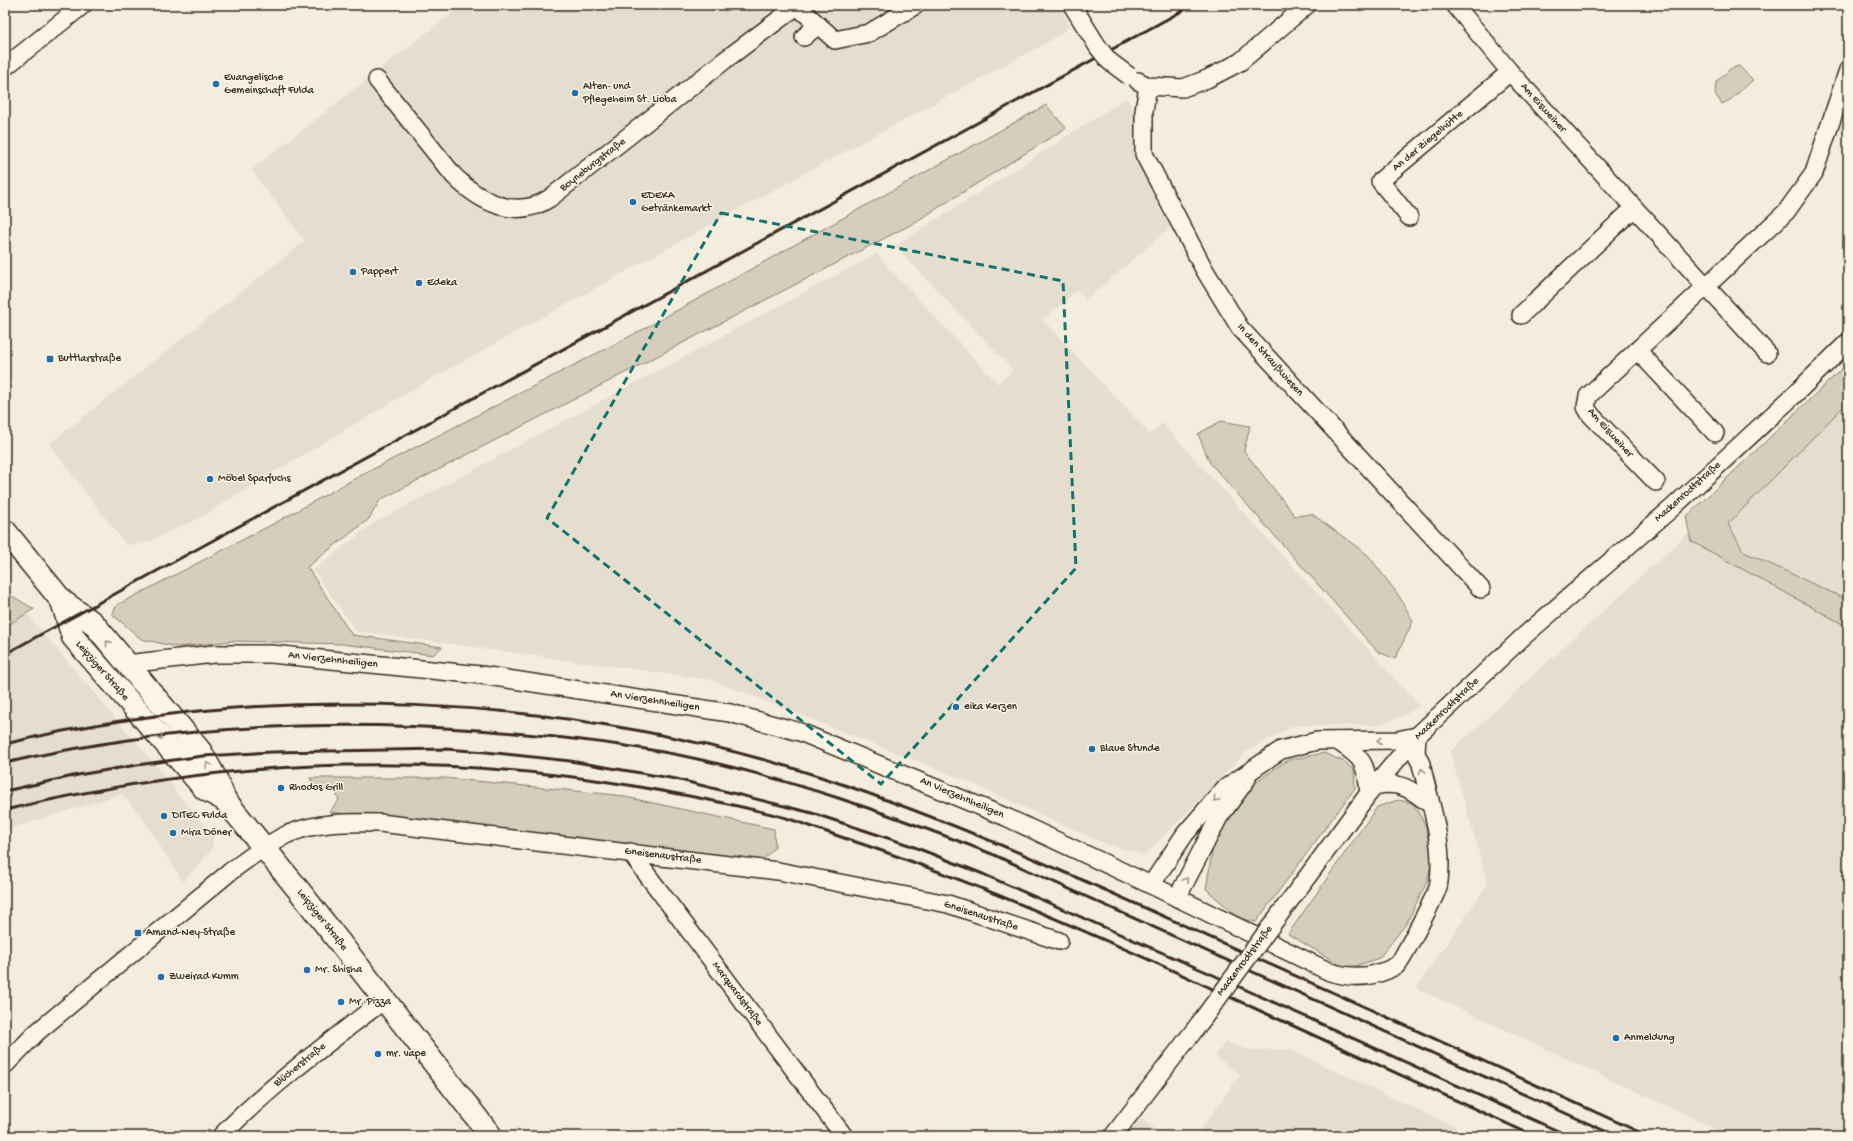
<svg xmlns="http://www.w3.org/2000/svg" width="1853" height="1141" font-family="'Gochi Hand',sans-serif">
<style>
.built{fill:#e5ddce}
.green{fill:#d6cdbd;stroke:#887c6e}
.lines{fill:none;stroke-linecap:round;stroke-linejoin:round}
.minor-casing{stroke:#3b2a1e;stroke-width:20}
.major-casing{stroke:#3b2a1e;stroke-width:25}
.minor{stroke:#fcf5e5;stroke-width:17}
.major{stroke:#fcf5e5;stroke-width:22}
.rail{stroke:#3b2a1e;stroke-width:3}
.minor-bridge-casing{stroke:#3b2a1e;stroke-width:20;stroke-linecap:butt}
.minor-bridge{stroke:#fcf5e5;stroke-width:17}
.oneway{stroke:#9c9082}
.marked{fill:none;stroke:#0f766e;stroke-width:3;stroke-dasharray:8 5;stroke-linejoin:round}
.poi-dot{fill:#1f6fb2;stroke:#fcf5e5;stroke-width:1.5}
.labels{text-anchor:middle;dominant-baseline:central;stroke-width:3;stroke-linejoin:round;paint-order:stroke}
.poi-label{font-size:11px;fill:#3b2a1e;stroke:#fcf5e5;text-anchor:start}
.street-label{font-size:11px;fill:#3b2a1e;stroke:#fcf5e5}
</style>
<rect width="100%" height="100%" fill="#f4eddd"/>
<filter id="ink" filterUnits="userSpaceOnUse"><feTurbulence type="fractalNoise" baseFrequency=".025" numOctaves="2"/><feDisplacementMap in="SourceGraphic" scale="8" xChannelSelector="R" yChannelSelector="G"/><feConvolveMatrix kernelMatrix="1 2 1 2 8 2 1 2 1" color-interpolation-filters="sRGB"/></filter>
<g filter="url(#ink)">
<g class="built">
<path d="M462 5H1059L1070 26 1050 41 726 216 433 378 262 479 203 516 148 542 126 545 49 444 305 241 251 170Z"/>
<path d="M1127 98 1182 217 1086 300 1077 290 1043 320 1150 434 1162 423 1419 705 1407 714 1377 725 1292 726 1246 752 1145 855 1108 845 957 777 712 680 356 631 313 570 374 523 876 254 998 384 1013 370 895 246Z"/>
<path d="M1848 386V1136H1731L1416 988 1488 884 1450 752Z"/>
<path d="M27 614 174 787V790L211 833 213 841 211 850 183 882 143 819 122 794 5 830V627Z"/>
<path d="M1226 1042 1250 1050 1289 1049 1474 1136H1196L1240 1075 1215 1056Z"/>
<path d="M1140 1118 1164 1136H1125Z"/>
</g>
<g class="green">
<path d="M1739 66 1753 80 1730 100 1722 104 1715 94 1716 82 1730 69Z"/>
<path d="M1046 105 1066 128 912 224 380 500 369 519 307 567 352 635 442 647 433 655 342 644 233 641 177 647 141 639 112 614 117 605 273 524 356 478 640 331Z"/>
<path d="M1848 363V402L1728 524 1744 552 1848 600V627L1691 541 1686 517Z"/>
<path d="M1221 421 1250 426 1244 451 1295 516 1312 514 1368 555 1399 596 1413 621 1395 659 1377 651 1210 463 1198 434Z"/>
<path d="M12 596 34 609 5 627V598Z"/>
<path d="M1324 753 1345 762 1354 770 1355 788 1256 922 1239 918 1206 889 1214 840 1249 786 1288 760Z"/>
<path d="M310 778H445L616 795 774 829 775 847 763 860 329 812 339 800 335 791 316 789Z"/>
<path d="M1398 800 1413 803 1426 826 1432 860 1427 882 1406 924 1379 958 1356 966H1342L1288 934 1377 807Z"/>
</g>
<g class="lines">
<g class="minor-casing">
<g id="minor">
<path d="M1072 5 1098 47"/>
<path d="M1455 5 1510 72 1767 353"/>
<path d="M804 37 818 25"/>
<path d="M5 67 83 5"/>
<path d="M377 80 454 176C480 202 516 221 550 198L725 60 797 6 835 40 869 33 916 5"/>
<path d="M1138 81 1148 86 1183 88 1207 79 1240 62 1307 5"/>
<path d="M1148 86 1144 111V154L1204 269 1240 328 1481 589"/>
<path d="M1409 217 1380 181 1510 72"/>
<path d="M1521 315 1634 208"/>
<path d="M1637 350 1715 433"/>
<path d="M1656 482 1590 414 1586 407 1588 396 1786 212 1814 173 1848 70"/>
<path d="M126 664 214 654H271L481 675 730 713 800 732 1008 818 1151 885 1330 972C1353 979 1376 978 1397 965 1401 962 1436 895 1438 887 1440 879 1440 868 1440 860 1439 827 1428 795 1421 764L1416 753 1417 736"/>
<path d="M1337 741C1363 758 1366 762 1369 793"/>
<path d="M1375 786C1400 780 1412 790 1431 805"/>
<path d="M630 852 844 1136"/>
<path d="M1151 885 1185 834 1224 789 1281 750 1317 741 1397 740 1417 736"/>
<path d="M1177 898 1219 817 1247 779"/>
<path d="M1285 907 1369 793 1417 736 1524 636 1672 508 1791 398 1848 342"/>
<path d="M5 1065 36 1033 231 871C249 858 268 843 288 834 317 822 349 822 380 823L778 871 948 904 1059 941"/>
<path d="M221 1136C271 1085 328 1043 384 1000"/>
<path d="M1113 1136 1199 1024"/>
</g>
</g>
<g class="major-casing">
<g id="major">
<path d="M5 531 62 601 93 623 201 752 217 781 225 800 301 893 491 1136"/>
<path d="M62 601 73 637 205 789 225 800"/>
</g>
</g>
<use href="#minor" class="minor"/>
<use href="#major" class="major"/>
<g class="rail">
<path d="M5 654 1193 5"/>
<path d="M5 744C265 680 567 694 821 777 998 836 1164 918 1334 993L1648 1136"/>
<path d="M5 763C160 726 319 719 478 730 545 735 612 742 679 755 786 777 890 814 992 854L1616 1136"/>
<path d="M5 791 78 775 137 765 203 756 272 752 445 749 486 752 570 761 676 779 812 813 909 845 983 874 1211 974 1569 1136"/>
<path d="M5 810C211 760 419 751 628 785 681 794 735 804 786 818 811 826 837 836 862 844 979 884 1092 933 1204 985 1314 1036 1425 1085 1534 1136"/>
</g>
<g class="minor-bridge-casing">
<g id="minor-bridge">
<path d="M1098 47 1109 61 1129 76"/>
<path d="M1199 1024 1285 907"/>
</g>
</g>
<use href="#minor-bridge" class="minor-bridge"/>
</g>
<defs><path id="oneway-chevron" d="M-2-3.5L2.5 0L-2 3.5" fill="none" stroke-width="1.6" stroke-linecap="round" stroke-linejoin="round"/></defs>
<g class="oneway">
<use href="#oneway-chevron" transform="translate(108 643) rotate(-129)"/>
<use href="#oneway-chevron" transform="translate(160 737) rotate(49)"/>
<use href="#oneway-chevron" transform="translate(1379 741) rotate(179)"/>
<use href="#oneway-chevron" transform="translate(208 765) rotate(-120)"/>
<use href="#oneway-chevron" transform="translate(1422 771) rotate(-104)"/>
<use href="#oneway-chevron" transform="translate(1216 799) rotate(131)"/>
<use href="#oneway-chevron" transform="translate(1186 880) rotate(-63)"/>
</g>
</g>
<path class="marked" d="M721 213 1063 281 1076 568 881 784 547 518Z"/>
<g class="poi-dot">
<circle cx="216" cy="84" r="4"/>
<circle cx="575" cy="93" r="4"/>
<circle cx="633" cy="202" r="4"/>
<circle cx="353" cy="272" r="4"/>
<circle cx="419" cy="283" r="4"/>
<rect x="46" y="355" width="8" height="8" rx="2"/>
<circle cx="210" cy="479" r="4"/>
<circle cx="956" cy="707" r="4"/>
<circle cx="1092" cy="749" r="4"/>
<circle cx="281" cy="788" r="4"/>
<circle cx="164" cy="816" r="4"/>
<circle cx="173" cy="833" r="4"/>
<rect x="134" y="929" width="8" height="8" rx="2"/>
<circle cx="307" cy="970" r="4"/>
<circle cx="161" cy="977" r="4"/>
<circle cx="341" cy="1002" r="4"/>
<circle cx="1616" cy="1038" r="4"/>
<circle cx="378" cy="1054" r="4"/>
</g>
<g class="labels">
<g class="poi-label">
<text x="224" y="78">Evangelische<tspan x="224" dy="13">Gemeinschaft Fulda</tspan></text>
<text x="583" y="87">Alten- und<tspan x="583" dy="13">Pflegeheim St. Lioba</tspan></text>
<text x="641" y="196">EDEKA<tspan x="641" dy="13">Getränkemarkt</tspan></text>
<text x="361" y="272">Pappert</text>
<text x="427" y="283">Edeka</text>
<text x="58" y="359">Buttlarstraße</text>
<text x="218" y="479">Möbel Sparfuchs</text>
<text x="964" y="707">eika Kerzen</text>
<text x="1100" y="749">Blaue Stunde</text>
<text x="289" y="788">Rhodos Grill</text>
<text x="172" y="816">DITEC Fulda</text>
<text x="181" y="833">Mira Döner</text>
<text x="146" y="933">Amand-Ney-Straße</text>
<text x="315" y="970">Mr. Shisha</text>
<text x="169" y="977">Zweirad Kumm</text>
<text x="349" y="1002">Mr. Pizza</text>
<text x="1624" y="1038">Anmeldung</text>
<text x="386" y="1054">mr. vape</text>
</g>
<g class="street-label">
<text transform="translate(1543 108) rotate(48)">Am Eisweiher</text>
<text transform="translate(1428 141) rotate(-40)">An der Ziegelhütte</text>
<text transform="translate(593 165) rotate(-38)">Boyneburgstraße</text>
<text transform="translate(1270 360) rotate(48)">In den Straußwiesen</text>
<text transform="translate(1610 433) rotate(48)">Am Eisweiher</text>
<text transform="translate(1688 492) rotate(-42)">Mackenrodtstraße</text>
<text transform="translate(333 660) rotate(6)">An Vierzehnheiligen</text>
<text transform="translate(102 671) rotate(49)">Leipziger Straße</text>
<text transform="translate(655 701) rotate(9)">An Vierzehnheiligen</text>
<text transform="translate(1447 709) rotate(-44)">Mackenrodtstraße</text>
<text transform="translate(962 798) rotate(23)">An Vierzehnheiligen</text>
<text transform="translate(663 856) rotate(7)">Gneisenaustraße</text>
<text transform="translate(981 916) rotate(18)">Gneisenaustraße</text>
<text transform="translate(322 920) rotate(52)">Leipziger Straße</text>
<text transform="translate(1245 961) rotate(-53)">Mackenrodtstraße</text>
<text transform="translate(737 994) rotate(53)">Marquardstraße</text>
<text transform="translate(300 1065) rotate(-39)">Blücherstraße</text>
</g>
</g>
<rect width="1853" height="1141" fill="none" stroke="#fcf5e5" stroke-width="20"/>
<rect x="10" y="10" width="1833" height="1121" fill="none" stroke="#3b2a1e" stroke-width="1.5" filter="url(#ink)"/>
</svg>
